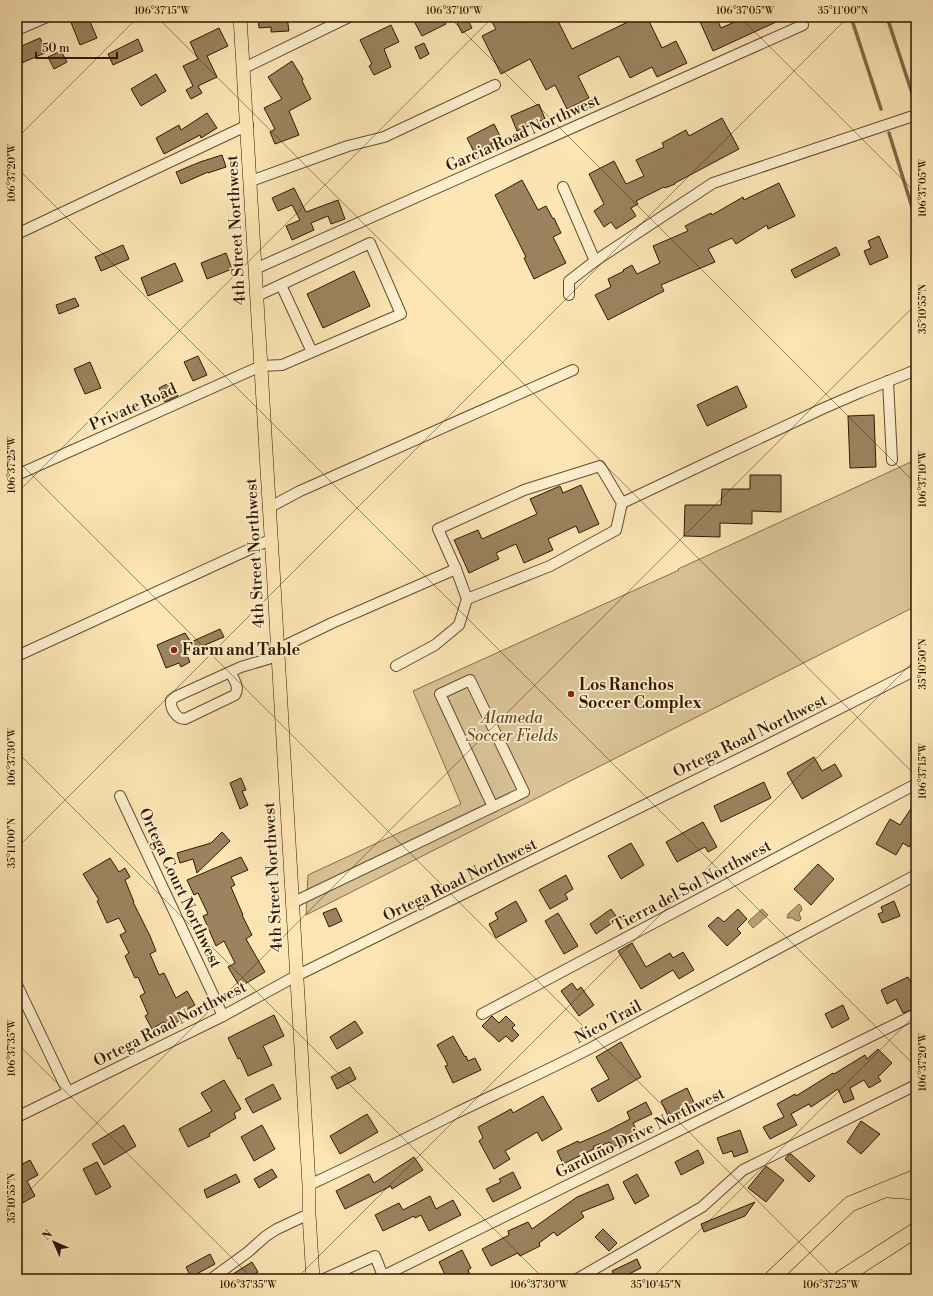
<svg xmlns="http://www.w3.org/2000/svg" width="933" height="1296" font-family="'Libre Bodoni',serif">
<style>
.green{fill:#d9c396;stroke:#856e4c}
.water{fill:#b7a077;stroke:#816a48}
.lines{fill:none;stroke-linecap:round;stroke-linejoin:round}
.stream{stroke:#816a48;stroke-width:3.5}
.building{fill:#9b835f;stroke:#311802}
.minor-casing{stroke:#644c2e;stroke-width:12}
.major-casing{stroke:#311802;stroke-width:14}
.highway-casing{stroke:#311802;stroke-width:16}
.minor{stroke:#fdefce;stroke-width:10}
.major{stroke:#fce6b4;stroke-width:13}
.highway{stroke:#fce6b4;stroke-width:15}
.ticks{fill:none;stroke:#311802;stroke-width:1;stroke-opacity:0.45}
.poi-dot{fill:#8f2418;stroke:#fdefce;stroke-width:1.5}
.labels{text-anchor:middle;dominant-baseline:central;stroke-width:3.5;stroke-linejoin:round;paint-order:stroke}
.street-label{font-size:16px;fill:#311802;stroke:#fdefce}
.poi-label{font-size:16px;font-weight:bold;fill:#311802;stroke:#fdefce;text-anchor:start}
.park-label{font-size:16px;font-style:italic;fill:#634b2e;stroke:#fdefce}
.neatline{fill:none;stroke:#311802;stroke-width:1.5}
.ticks-label{font-size:10px;text-anchor:middle;fill:#311802}
</style>
<rect width="100%" height="100%" fill="#fce6b4"/>
<filter id="stains"><feTurbulence type="fractalNoise" baseFrequency=".005" numOctaves="4"/><feColorMatrix values="0 0 0 0 .2 0 0 0 0 .09 0 0 0 0 .02 0 0 0 .5 -.17"/></filter>
<radialGradient id="worn" r=".72"><stop offset=".6" stop-color="#630" stop-opacity="0"/><stop offset="1" stop-color="#630" stop-opacity=".3"/></radialGradient>
<path class="green" d="M913 461 916 499V606L306 915 308 875 461 804 413 691 679 570 678 569Z"/>
<g class="water">
<path d="M799 904 801 906 802 910 799 913 801 919 799 921 795 920 792 918H787L788 914Z"/>
<path d="M762 909 768 915 753 928 748 922Z"/>
</g>
<g class="lines">
<g class="stream">
<path d="M851 17 881 109"/>
<path d="M887 17 913 96"/>
<path d="M889 133 916 220"/>
</g>
</g>
<g class="building">
<path d="M77 17H88L97 38 80 45 70 20Z"/>
<path d="M258 17H287L289 31 271 32V27L259 28Z"/>
<path d="M427 17H442L446 24 422 36 415 23Z"/>
<path d="M489 17H556L572 49 638 17H647L662 48 676 41 687 63 657 77 652 67 630 78 619 56 578 76 589 98 567 109 555 85 546 90 530 59 501 74 482 36 496 29Z"/>
<path d="M698 17H716L721 28 746 17H787L713 51Z"/>
<path d="M467 18 472 28 462 33 457 23Z"/>
<path d="M391 25 399 42 384 49 391 67 374 75 369 66 372 64 360 40Z"/>
<path d="M219 28 228 46 207 56 217 77 198 86 202 93 191 99 186 90 193 86 183 66 198 59 190 42Z"/>
<path d="M40 38 47 52 17 65V48Z"/>
<path d="M138 39 143 51 113 65 108 54Z"/>
<path d="M424 43 429 54 420 59 415 47Z"/>
<path d="M61 51 67 62 54 69 48 57Z"/>
<path d="M292 61 303 79 302 81 311 99 289 111 299 135 275 144 270 132 275 129 264 108 282 99 268 77Z"/>
<path d="M156 74 166 91 141 106 131 89Z"/>
<path d="M539 104 545 119 517 131 511 116Z"/>
<path d="M207 113 217 128 201 138 200 135 164 154 156 138 179 125 181 130Z"/>
<path d="M722 118 739 149 675 183V184L665 188 664 187 636 201 638 204 631 208 636 216 616 229 611 222 604 227 594 211 604 204 589 174 614 161 626 184 644 176 636 160 664 147 662 143 686 130 689 136Z"/>
<path d="M494 124 501 138 491 144 494 150 477 158 467 138Z"/>
<path d="M222 155 226 167 208 173V172L181 184 176 172 200 162Z"/>
<path d="M522 180 538 210 546 206 553 219 554 218 561 233 553 237 566 263 534 279 524 258 526 257 495 195Z"/>
<path d="M779 183 795 216 768 229 767 225 736 244 732 238 708 249 715 262 661 285 664 291 608 320 595 295 611 287 608 279 624 271 623 270 632 265 637 274 660 263 653 246 688 231 685 226 711 213 712 215 743 197 744 200Z"/>
<path d="M294 188 306 212 338 200 345 219 331 224 328 216 311 223 314 230 292 240 286 226 300 220 292 205 278 211 272 198Z"/>
<path d="M879 236 888 257 870 265 864 251 871 248 868 241Z"/>
<path d="M123 245 129 259 101 271 95 257Z"/>
<path d="M836 247 840 255 795 278 791 270Z"/>
<path d="M226 253 232 269 207 279 201 263Z"/>
<path d="M175 263 183 281 148 296 141 278Z"/>
<path d="M354 271 370 306 323 328 307 294Z"/>
<path d="M75 298 79 306 59 314 56 305Z"/>
<path d="M198 356 207 375 193 381 184 362Z"/>
<path d="M90 362 101 388 85 394 74 369Z"/>
<path d="M171 382 178 396 165 402 159 388Z"/>
<path d="M737 386 747 407 707 426 697 405Z"/>
<path d="M874 415 876 467 850 468 848 416Z"/>
<path d="M750 475H781V512L752 511V524L720 523V537L684 536 685 505H721L722 489H750Z"/>
<path d="M581 485 599 524 579 533 576 526 548 539 553 550 524 563 516 544 496 553 499 559 469 573 454 540 478 530 482 539 537 514 530 499 560 486 563 493Z"/>
<path d="M220 629 224 637 186 653 190 662 181 667 179 663 166 668 157 645 185 633 191 642Z"/>
<path d="M814 757 822 771 835 764 842 776 802 799 787 773Z"/>
<path d="M241 778 246 790 242 791 248 805 240 809 230 783Z"/>
<path d="M764 782 771 798 721 822 714 806Z"/>
<path d="M916 801V834L909 847 903 843 896 855 876 844 890 819 900 825Z"/>
<path d="M703 822 717 847 708 852 705 847 677 862 666 842Z"/>
<path d="M222 832 230 841 197 873 193 859 180 863 177 853 211 843Z"/>
<path d="M631 843 644 865 621 879 608 856Z"/>
<path d="M241 857 248 870 231 877 235 885 231 887 243 915H242L252 935 246 939 265 972 240 987 228 967 235 963 224 941 216 946 203 916 208 914 198 893 194 895 187 880Z"/>
<path d="M110 858 119 872 125 868 130 877 125 880 134 902H133L150 936 156 951 150 954 159 975 164 973 176 998 187 991 195 1005 186 1010 189 1015 167 1028 163 1022 152 1029 145 1016 148 1014 140 996 145 993 138 977 135 978 125 956 129 953 120 935 126 932 119 918 107 923 97 901 99 900 83 874Z"/>
<path d="M818 864 834 879 811 905 794 889Z"/>
<path d="M566 875 573 889 565 894 568 899 550 909 539 890Z"/>
<path d="M516 901 527 921 496 938 489 924 498 919 495 913Z"/>
<path d="M894 901 900 916 882 923 878 914 883 912 881 907Z"/>
<path d="M336 908 342 921 329 927 323 913Z"/>
<path d="M611 909 618 919 596 934 590 924Z"/>
<path d="M738 909 747 919 737 929 741 933 727 946 708 926 718 917 724 922Z"/>
<path d="M558 913 578 946 564 954 545 921Z"/>
<path d="M632 943 646 967 670 953 673 958 683 952 694 970 679 979 673 970 641 989 618 951Z"/>
<path d="M908 977 916 992V1008L903 1013 896 999 887 1004 881 990Z"/>
<path d="M572 983 577 990 581 987 594 1005 579 1016 561 991Z"/>
<path d="M843 1005 849 1019 832 1028 825 1014Z"/>
<path d="M274 1015 284 1036 263 1046 272 1065 248 1076 240 1058 238 1059 228 1038Z"/>
<path d="M492 1016 499 1023 506 1016 515 1025 512 1028 519 1035 512 1042 506 1036 499 1042 482 1026Z"/>
<path d="M355 1021 363 1033 337 1049 330 1037Z"/>
<path d="M453 1036 465 1057 466 1056 468 1061 475 1058 481 1070 453 1083 445 1066 448 1065 437 1045Z"/>
<path d="M621 1042 641 1077 598 1102 591 1089 609 1079 596 1057Z"/>
<path d="M878 1049 892 1063 878 1077 881 1081 869 1088 864 1080 850 1088 854 1099 844 1103 838 1089 811 1107 809 1104 791 1114 797 1125 770 1139 763 1127 784 1117 777 1104 795 1094 796 1096 833 1073 834 1074 865 1055 867 1059Z"/>
<path d="M350 1067 356 1079 337 1089 331 1077Z"/>
<path d="M224 1080 241 1109 234 1113 236 1118 209 1134 210 1136 188 1147 179 1129 212 1111 201 1093Z"/>
<path d="M273 1084 281 1099 253 1113 245 1099Z"/>
<path d="M687 1088 696 1107 670 1120 661 1101Z"/>
<path d="M543 1096 562 1129 542 1141 537 1132 505 1151 510 1159 494 1169 479 1141 483 1138 478 1127 511 1109 513 1113Z"/>
<path d="M646 1102 652 1114 633 1123 639 1135 613 1147 610 1142 602 1145 601 1143 593 1147 594 1149 563 1164 557 1151 578 1141 579 1143 607 1131 630 1119 627 1112Z"/>
<path d="M367 1114 378 1132 340 1154 330 1136Z"/>
<path d="M861 1121 880 1134 861 1154 847 1142Z"/>
<path d="M124 1125 136 1146 104 1165 92 1144Z"/>
<path d="M262 1125 275 1149 254 1161 241 1137Z"/>
<path d="M740 1130 748 1152 734 1157 732 1151 723 1154 717 1138Z"/>
<path d="M698 1150 704 1163 681 1175 675 1162Z"/>
<path d="M789 1154H791L815 1176 809 1182 785 1159Z"/>
<path d="M414 1157 423 1170 392 1189 391 1186 345 1209 336 1191 369 1174 374 1183Z"/>
<path d="M30 1160 38 1175 27 1181 35 1196 17 1206V1167Z"/>
<path d="M97 1162 111 1187 96 1195 83 1169Z"/>
<path d="M766 1166 784 1180 766 1202 748 1188Z"/>
<path d="M272 1169 277 1177 259 1188 254 1179Z"/>
<path d="M513 1172 521 1188 493 1202 486 1189 501 1182 499 1179Z"/>
<path d="M236 1174 240 1182 207 1198 204 1190Z"/>
<path d="M637 1174 649 1196 635 1204 623 1182Z"/>
<path d="M608 1184 614 1199 581 1212 584 1217 557 1236 554 1232 539 1243 540 1246 520 1256 518 1253 491 1266 482 1249 509 1235 508 1231 528 1222 532 1229 577 1197Z"/>
<path d="M430 1196 436 1209 453 1200 461 1215 429 1231 421 1215 415 1218 414 1216 383 1231 375 1215 399 1203 403 1210Z"/>
<path d="M755 1202 745 1216 704 1232 701 1224Z"/>
<path d="M603 1229 617 1243 609 1251 595 1237Z"/>
<path d="M462 1250 471 1268 468 1270 472 1279H447L439 1262Z"/>
<path d="M210 1254 215 1264 191 1277 186 1267Z"/>
<path d="M637 1259 641 1268 619 1279H616L612 1271Z"/>
<path d="M252 1262 258 1272 247 1279H225Z"/>
</g>
<g class="lines">
<g class="minor-casing">
<g id="minor">
<path d="M17 30 47 17"/>
<path d="M244 68 349 17"/>
<path d="M251 181 348 146 384 137 495 85"/>
<path d="M563 187 595 261"/>
<path d="M17 234 248 125"/>
<path d="M255 269 803 25"/>
<path d="M281 285 312 352"/>
<path d="M569 295V281L595 261 713 183 916 115"/>
<path d="M888 381 892 460"/>
<path d="M600 466 622 503 616 530 550 566 467 599 456 569 438 529 524 490Z"/>
<path d="M17 475 261 366 282 365 401 314 370 243 257 296"/>
<path d="M622 503 713 460 824 408 861 392 911 372 916 371"/>
<path d="M270 507 300 491 573 370"/>
<path d="M278 649 332 623 456 569"/>
<path d="M17 656 272 539"/>
<path d="M396 666 435 645 459 625 467 599"/>
<path d="M230 672C234 680 240 687 235 695L185 719C176 719 170 708 171 700L175 697 241 667 278 656"/>
<path d="M120 796 223 1016"/>
<path d="M292 903 524 792 470 680 440 694 493 807"/>
<path d="M17 985 68 1092"/>
<path d="M482 1014 916 784"/>
<path d="M17 1117 223 1016 296 976 767 745 916 670"/>
<path d="M309 1185C359 1162 407 1138 456 1113 500 1092 544 1072 587 1050L916 875"/>
<path d="M211 1279 248 1252 266 1236 277 1229 309 1214"/>
<path d="M324 1279 375 1256 383 1276"/>
<path d="M377 1279 916 1014"/>
<path d="M577 1279 702 1207 743 1170 916 1085"/>
</g>
</g>
<g class="major-casing">
<path id="major" d="M240 17C265 406 285 796 309 1185V1214L313 1279"/>
</g>
<g class="highway-casing">
<g id="highway">
<path d="M888 1190 916 1192"/>
<path d="M771 1279 850 1204 916 1177"/>
<path d="M840 1279 916 1230"/>
</g>
</g>
<use href="#minor" class="minor"/>
<use href="#major" class="major"/>
<use href="#highway" class="highway"/>
</g>
<path class="ticks" d="M157 17 916 776M449 17 916 484M740 17 916 193M17 138 138 17M17 168 916 1067M17 460 836 1279M17 493 493 17M17 752 544 1279M17 848 848 17M17 1043 253 1279M17 1203 916 304M296 1279 916 659M651 1279 916 1014"/>
<g class="poi-dot">
<circle cx="174" cy="650" r="4"/>
<circle cx="571" cy="694" r="4"/>
</g>
<g class="labels">
<g class="street-label">
<text transform="translate(523 133) rotate(-24)">Garcia Road Northwest</text>
<text transform="translate(236 230) rotate(-93)">4th Street Northwest</text>
<text transform="translate(133 407) rotate(-24)">Private Road</text>
<text transform="translate(255 553) rotate(-93)">4th Street Northwest</text>
<text transform="translate(750 736) rotate(-26)">Ortega Road Northwest</text>
<text transform="translate(273 877) rotate(-93)">4th Street Northwest</text>
<text transform="translate(460 880) rotate(-26)">Ortega Road Northwest</text>
<text transform="translate(692 886) rotate(-28)">Tierra del Sol Northwest</text>
<text transform="translate(180 888) rotate(65)">Ortega Court Northwest</text>
<text transform="translate(608 1022) rotate(-28)">Nico Trail</text>
<text transform="translate(170 1024) rotate(-27)">Ortega Road Northwest</text>
<text transform="translate(640 1133) rotate(-26)">Garduño Drive Northwest</text>
</g>
<g class="poi-label">
<text x="182" y="650">Farm and Table</text>
<text x="579" y="685">Los Ranchos<tspan x="579" dy="18">Soccer Complex</tspan></text>
</g>
<g class="park-label">
<text x="512" y="718">Alameda<tspan x="512" dy="18">Soccer Fields</tspan></text>
</g>
</g>
<rect width="933" height="1296" fill="none" stroke="#fce6b4" stroke-width="44"/>
<g transform="translate(54 1242) rotate(315)" stroke="#fdefce" stroke-width="3" paint-order="stroke">
<path d="M0-3L7 15L0 10L-7 15Z" fill="#311802"/>
<text y="-6" font-size="11" font-weight="bold" text-anchor="middle" fill="#311802">N</text>
</g>
<path d="M36 52v6h81v-6" fill="none" stroke="#311802" stroke-width="2"/>
<text x="42" y="52" font-size="12" fill="#311802" stroke="#fdefce" stroke-width="3" paint-order="stroke">50 m</text>
<rect x="22" y="22" width="889" height="1252" class="neatline"/>
<g class="ticks-label">
<text x="162" y="14">106°37'15"W</text>
<text x="454" y="14">106°37'10"W</text>
<text x="745" y="14">106°37'05"W</text>
<text x="843" y="14">35°11'00"N</text>
<text transform="translate(11 173) rotate(-90)" y="4">106°37'20"W</text>
<text transform="translate(922 188) rotate(-90)" y="4">106°37'05"W</text>
<text transform="translate(922 309) rotate(-90)" y="4">35°10'55"N</text>
<text transform="translate(11 465) rotate(-90)" y="4">106°37'25"W</text>
<text transform="translate(922 479) rotate(-90)" y="4">106°37'10"W</text>
<text transform="translate(922 664) rotate(-90)" y="4">35°10'50"N</text>
<text transform="translate(11 757) rotate(-90)" y="4">106°37'30"W</text>
<text transform="translate(922 771) rotate(-90)" y="4">106°37'15"W</text>
<text transform="translate(11 843) rotate(-90)" y="4">35°11'00"N</text>
<text transform="translate(11 1048) rotate(-90)" y="4">106°37'35"W</text>
<text transform="translate(922 1062) rotate(-90)" y="4">106°37'20"W</text>
<text transform="translate(11 1198) rotate(-90)" y="4">35°10'55"N</text>
<text x="248" y="1288">106°37'35"W</text>
<text x="539" y="1288">106°37'30"W</text>
<text x="656" y="1288">35°10'45"N</text>
<text x="831" y="1288">106°37'25"W</text>
</g>
<rect width="100%" height="100%" filter="url(#stains)"/>
<rect width="100%" height="100%" fill="url(#worn)"/>
</svg>
